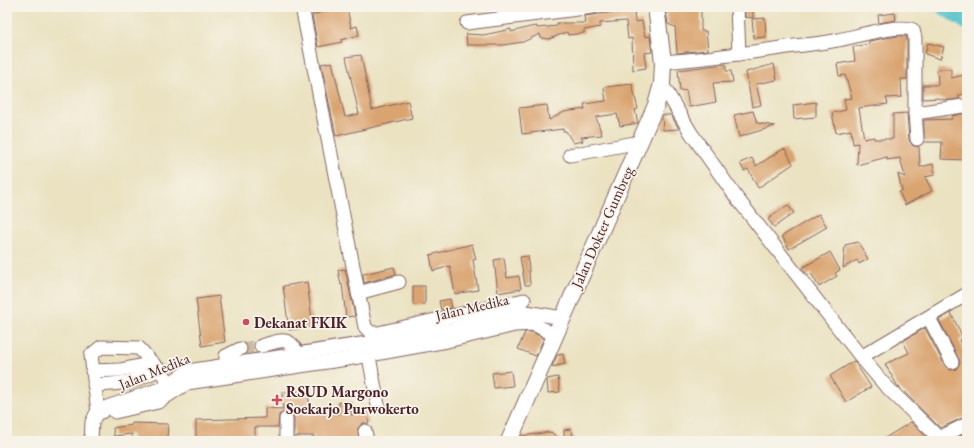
<svg xmlns="http://www.w3.org/2000/svg" width="974" height="448" font-family="'EB Garamond',serif">
<style>
.lines{fill:none;stroke-linecap:round;stroke-linejoin:round}
.river{stroke:#54c1cb;stroke-width:16}
.building{fill:#daa471}
.minor-tunnel{stroke:#cbbba3;stroke-width:13;stroke-dasharray:13 6;stroke-linecap:butt}
.minor-casing{stroke:#826360;stroke-width:15}
.major-casing{stroke:#826360;stroke-width:18}
.minor{stroke:#fff;stroke-width:13}
.major{stroke:#fff;stroke-width:16}
.poi-dot{fill:#d1495b;stroke:#f7f3e8;stroke-width:1.5}
.labels{text-anchor:middle;dominant-baseline:central;stroke-width:3.5;stroke-linejoin:round;paint-order:stroke}
.street-label{font-size:15px;fill:#4a1f2b;stroke:#f7f3e8}
.poi-label{font-size:15px;font-weight:bold;fill:#4a1f2b;stroke:#f7f3e8;text-anchor:start}
</style>
<rect width="100%" height="100%" fill="#f7f3e8"/>
<filter id="ink" filterUnits="userSpaceOnUse"><feTurbulence type="fractalNoise" baseFrequency=".025" numOctaves="2"/><feDisplacementMap in="SourceGraphic" scale="8" xChannelSelector="R" yChannelSelector="G"/><feConvolveMatrix kernelMatrix="1 2 1 2 8 2 1 2 1" color-interpolation-filters="sRGB"/></filter>
<filter id="wash" filterUnits="userSpaceOnUse"><feTurbulence type="fractalNoise" baseFrequency=".012" numOctaves="4" result="noise"/><feDisplacementMap in="SourceGraphic" scale="16" xChannelSelector="R" yChannelSelector="G"/><feGaussianBlur stdDeviation="0.9" result="paint"/><feColorMatrix in="noise" values="0 0 0 0 0 0 0 0 0 0 0 0 0 0 0 0 0 1.4 0 .05"/><feComposite in="paint" operator="in"/></filter>
<g filter="url(#wash)">
<rect width="100%" height="100%" fill="#ebe2c1"/>
<g class="lines">
<path class="river" d="M944 7 967 22"/>
</g>
<g id="blocks">
<g class="building">
<path d="M341 7H347L351 28 357 26 359 35 341 40 342 42 318 47 312 15Z"/>
<path d="M634 7 635 22 642 21 645 37 650 36 652 52 644 53 646 68 633 70 632 38 628 39 626 21 600 23V27L584 30V33L568 35 567 32 549 39 541 38 540 34 523 42 503 45H467L466 34 484 35 511 29V32L530 27 537 26V28L557 26V23H585L584 16 622 11V8Z"/>
<path d="M672 7H701V31H706L708 50 677 53 675 27 668 24 666 11H672Z"/>
<path d="M745 7H753V18L745 17Z"/>
<path d="M895 13 896 20 879 23 878 15Z"/>
<path d="M765 18 766 37 754 38 752 19Z"/>
<path d="M898 36H906L907 39V79H901L902 97 886 98 888 104 859 108 864 139 874 137V139H893V114L907 113 909 140 913 146 919 147 920 167 933 164 935 175 925 177 932 191 905 205 899 192 902 191 898 174 905 177 900 158 887 160V157L857 165 858 143 853 144 851 130 836 133 832 113 846 110 844 99 852 98 845 75 839 76 837 64 855 61 853 47 869 44V41Z"/>
<path d="M928 43 944 47 940 59 925 54Z"/>
<path d="M361 55 372 110 408 101 412 118 336 136 321 64 332 62 345 117 359 114 346 57Z"/>
<path d="M726 64V71H731L733 82 713 83 716 102 689 107 686 90 680 91 678 70Z"/>
<path d="M774 64 777 80 756 84 761 105 752 107 746 72Z"/>
<path d="M937 69H951V78L964 75V81H967V94L959 95V99L950 100 939 99V98L923 99V85H938Z"/>
<path d="M632 84 638 109 635 110 638 123 620 126 617 114 596 117 602 135 581 137 583 141 573 143 566 131H563V129L522 134 519 108 547 105 549 120 564 112 585 109 584 104 606 101 604 89 605 87Z"/>
<path d="M816 102V117L794 119 793 105Z"/>
<path d="M753 111 757 123 775 126 739 137 734 115Z"/>
<path d="M967 113V160L941 159 942 142H924V120L952 119V116Z"/>
<path d="M662 115H671L679 129 663 130Z"/>
<path d="M783 149 786 150 793 164 758 188 748 169 744 171 740 163 752 158 756 166Z"/>
<path d="M788 205 794 213 774 227 768 219Z"/>
<path d="M819 214 827 227 789 249 782 236Z"/>
<path d="M858 242 868 259 859 264 857 260 843 268 845 245Z"/>
<path d="M472 244 476 259 473 260 478 290 455 294 450 266 433 271 430 255Z"/>
<path d="M830 252 840 270 835 273 837 276 819 287 811 273 808 276 802 268Z"/>
<path d="M528 256 530 285H525L520 257Z"/>
<path d="M504 258 507 278 519 276 521 289 498 293 494 260Z"/>
<path d="M394 267 396 274 364 283 363 274Z"/>
<path d="M345 269 355 316 346 317 342 284 341 285 338 270Z"/>
<path d="M307 282 313 327 289 330 283 286Z"/>
<path d="M413 286H425V304L413 305Z"/>
<path d="M219 296 225 342 202 346 196 299Z"/>
<path d="M450 299 452 308 441 310 439 301Z"/>
<path d="M951 313 963 338 959 340 967 357V416L940 428 897 385 885 364 909 353 903 341 925 328 945 366 951 370 956 369 960 363 959 359 939 320Z"/>
<path d="M525 332H532L544 338 536 356 518 349Z"/>
<path d="M563 354 565 364 552 367 557 355Z"/>
<path d="M854 361 871 387 846 402 830 376Z"/>
<path d="M511 371 513 386 494 388 492 373Z"/>
<path d="M558 377 560 392 548 393 547 379Z"/>
<path d="M308 391 310 413 339 414V402H351V415L366 411 369 423H363L358 428 359 441H314V436H296V441H294V419L293 415 286 411 279 415 278 427H255V441H196V420L265 418V408L283 409 282 392Z"/>
<path d="M911 422 931 441H880Z"/>
<path d="M132 423 168 424 167 441H132V434L114 436 113 428 132 425Z"/>
<path d="M571 429 575 441H564V430Z"/>
<path d="M551 432 562 441H519L521 436Z"/>
<path d="M967 433V441H951Z"/>
</g>
</g>
</g>
<g filter="url(#ink)">
<use href="#blocks" fill-opacity="0" stroke="#826360" stroke-width="1"/>
<g class="lines">
<path class="minor-tunnel" d="M240 349 261 346"/>
<g class="minor-casing">
<g id="minor">
<path d="M302 7 365 327 371 333H378L524 300"/>
<path d="M737 7 739 54"/>
<path d="M467 23 593 7"/>
<path d="M663 62C702 59 741 54 781 48 800 45 820 44 838 40 854 37 900 23 913 30L915 38V113L917 139"/>
<path d="M662 84 691 133 736 197 861 357 884 384 942 441"/>
<path d="M915 113 963 106"/>
<path d="M570 155 640 142"/>
<path d="M358 293 399 282"/>
<path d="M929 318 952 362"/>
<path d="M261 346C279 341 290 334 298 355"/>
<path d="M367 346 378 405"/>
<path d="M861 357 967 294"/>
<path d="M226 366V356L240 349"/>
<path d="M92 371 120 370 153 363"/>
<path d="M94 385C122 384 134 383 159 369"/>
<path d="M103 411 107 407 163 388 188 371 450 330 513 313 526 312 563 318"/>
<path d="M98 412 91 355 101 347 139 348 176 389"/>
<path d="M115 412 158 402 187 383 347 359 447 341 515 325 534 324 556 336"/>
<path d="M365 431 367 441"/>
<path d="M939 438 967 424"/>
<path d="M91 441 92 422 96 414 103 411"/>
<path d="M286 441V419"/>
</g>
</g>
<g class="major-casing">
<path id="major" d="M509 441 656 105 662 84 663 62 656 7"/>
</g>
<use href="#minor" class="minor"/>
<use href="#major" class="major"/>
</g>
</g>
<g class="poi-dot">
<circle cx="246" cy="322" r="4"/>
<path d="M275 394h4v4h4v4h-4v4h-4v-4h-4v-4h4z"/>
</g>
<g class="labels">
<g class="street-label">
<text transform="translate(602 227) rotate(-66)">Jalan Dokter Gumbreg</text>
<text transform="translate(472 307) rotate(-13)">Jalan Medika</text>
<text transform="translate(154 371) rotate(-22)">Jalan Medika</text>
</g>
<g class="poi-label">
<text x="254" y="322">Dekanat FKIK</text>
<text x="286" y="391">RSUD Margono<tspan x="286" dy="17">Soekarjo Purwokerto</tspan></text>
</g>
</g>
<rect width="974" height="448" fill="none" stroke="#f7f3e8" stroke-width="24"/>
</svg>
